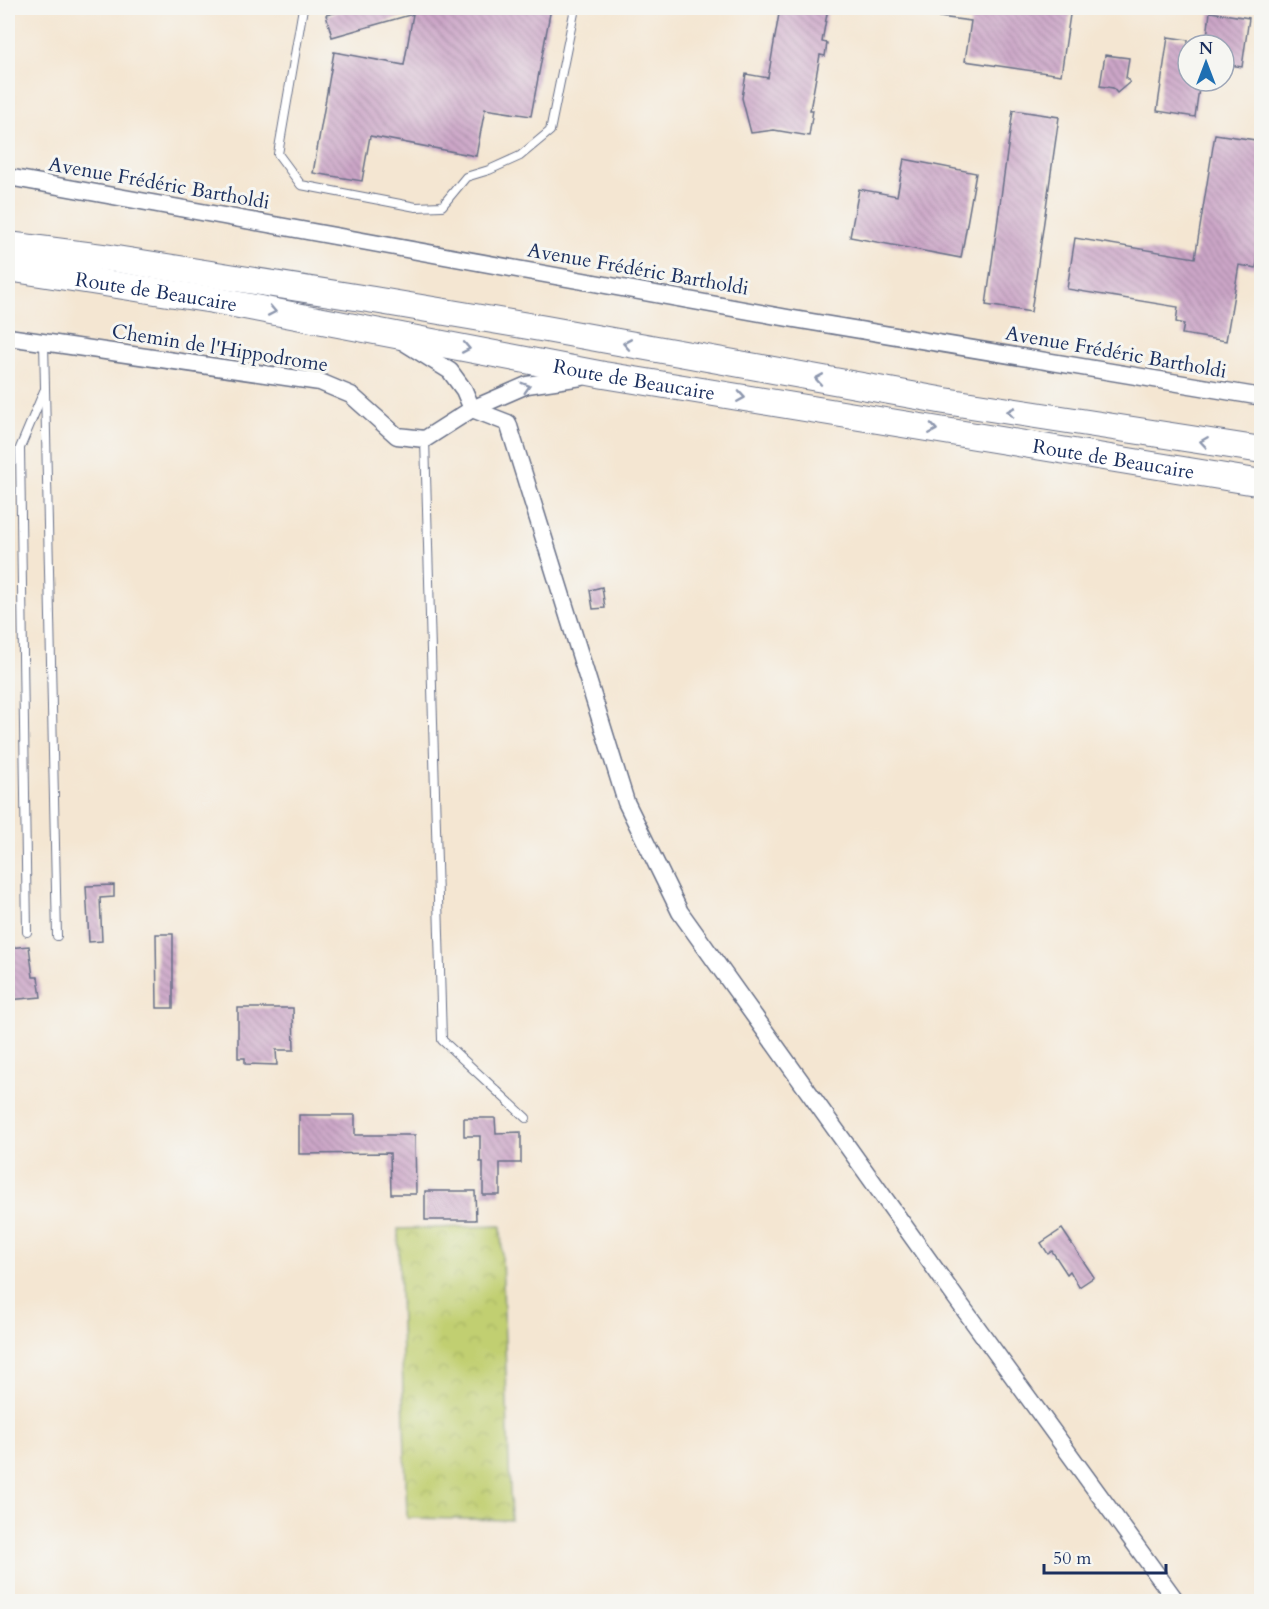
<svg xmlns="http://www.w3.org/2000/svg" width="1269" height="1609" font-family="Cardo,serif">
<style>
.park{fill:url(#park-crowns);stroke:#6e7f68;stroke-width:1.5}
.building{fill:url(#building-back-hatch)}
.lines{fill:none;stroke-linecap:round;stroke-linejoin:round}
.lane-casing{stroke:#676f87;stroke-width:10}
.street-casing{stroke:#676f87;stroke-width:19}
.primary-casing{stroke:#676f87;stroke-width:28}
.lane{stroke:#fff;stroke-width:8}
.street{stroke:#fff;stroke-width:16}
.primary{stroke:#fff;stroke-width:26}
.oneway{stroke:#8d97ae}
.labels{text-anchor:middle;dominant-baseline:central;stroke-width:6;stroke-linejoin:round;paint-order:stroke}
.street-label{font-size:20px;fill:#1b2f5e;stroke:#f6f6f2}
</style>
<defs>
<pattern id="park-crowns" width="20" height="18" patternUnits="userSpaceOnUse" patternTransform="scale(1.5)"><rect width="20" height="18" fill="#c1cf71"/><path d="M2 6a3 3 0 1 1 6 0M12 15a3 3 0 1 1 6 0" fill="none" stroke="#a5b264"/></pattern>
<pattern id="building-back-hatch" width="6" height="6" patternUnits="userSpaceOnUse" patternTransform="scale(1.5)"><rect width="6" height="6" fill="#cca6c7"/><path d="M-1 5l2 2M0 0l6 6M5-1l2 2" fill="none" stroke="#a588a5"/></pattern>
</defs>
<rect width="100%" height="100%" fill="#f6f6f2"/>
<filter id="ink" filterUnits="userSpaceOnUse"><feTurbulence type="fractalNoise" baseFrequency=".0167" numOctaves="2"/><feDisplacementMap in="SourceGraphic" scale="12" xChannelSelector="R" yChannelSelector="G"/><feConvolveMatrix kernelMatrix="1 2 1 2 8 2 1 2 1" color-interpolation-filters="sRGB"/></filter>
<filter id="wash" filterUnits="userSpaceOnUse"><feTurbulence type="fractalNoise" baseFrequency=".008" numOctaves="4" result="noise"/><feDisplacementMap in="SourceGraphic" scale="24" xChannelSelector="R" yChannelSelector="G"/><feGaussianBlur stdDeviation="1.35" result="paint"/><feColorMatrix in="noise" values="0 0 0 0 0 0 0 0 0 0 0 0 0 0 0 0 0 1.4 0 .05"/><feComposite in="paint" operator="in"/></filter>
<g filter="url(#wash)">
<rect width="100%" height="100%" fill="#f4e6d2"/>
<path class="park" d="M501 1226 511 1520 407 1518 398 1229Z"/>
<g id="blocks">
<g class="building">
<path d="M353 8H551L531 116 485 109 476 156 370 136 362 181 313 173 334 52 404 65 413 14 332 37 326 15Z"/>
<path d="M780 8H828L822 42 827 43 825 56 820 55 810 110H813L809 136 774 130 751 133 742 98 746 74 768 78Z"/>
<path d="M932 8H1071L1061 75 965 61 971 21 932 16Z"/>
<path d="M1210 12 1249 18 1242 67 1224 64V45H1206Z"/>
<path d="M1168 37 1188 40V81H1200L1195 117 1157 111Z"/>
<path d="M1105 55 1129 58 1126 78 1130 82 1117 93 1113 88 1100 86Z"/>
<path d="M1013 110 1059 117 1031 312 986 305Z"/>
<path d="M1215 134 1262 141V234L1256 268 1239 265 1226 341 1182 334 1184 324 1176 322 1178 307 1067 289 1075 238 1195 258Z"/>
<path d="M904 159 976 173 961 258 850 237 859 189 897 196Z"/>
<path d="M602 587 605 608 593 609 590 590Z"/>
<path d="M114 885V897L100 898 102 941 89 942 86 886Z"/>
<path d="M156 934H173V1008H157Z"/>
<path d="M29 946 33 977H38L41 997 8 1000V948Z"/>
<path d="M238 1008H293L294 1050H276L277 1065 245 1064V1058H238Z"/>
<path d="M299 1115H355V1135H415L416 1194H391L390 1153 299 1154Z"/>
<path d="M464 1118H495L496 1133 521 1132V1163H500V1195H483V1162H480V1136H464Z"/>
<path d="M425 1191H475L476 1220H425Z"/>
<path d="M1062 1229 1094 1277 1079 1287 1070 1271 1067 1274 1052 1251 1048 1254 1041 1243Z"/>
</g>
</g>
</g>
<g filter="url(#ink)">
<use href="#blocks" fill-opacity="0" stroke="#676f87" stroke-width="1.5"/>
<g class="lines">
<g class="lane-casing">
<g id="lane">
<path d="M303 8 278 154 301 185 416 207 442 206 466 177 489 170 520 156 550 131 575 8"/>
<path d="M44 342 57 936"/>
<path d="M425 439 442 1040 526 1118"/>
<path d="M27 932 20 448 44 391"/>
</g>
</g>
<g class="street-casing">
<g id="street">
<path d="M8 177 788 318 1262 397"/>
<path d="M8 337 320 382 351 395 397 436 425 439 472 409 527 385 582 377"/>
<path d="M402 341 450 371 464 390 472 409"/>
<path d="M472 409 508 423 626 802 680 912 958 1301 1177 1602"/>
</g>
</g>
<g class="primary-casing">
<g id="primary">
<path d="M8 245 110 258 374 300 546 329 945 401 1262 450"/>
<path id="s1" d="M8 268 213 300 604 375 1262 483"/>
</g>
</g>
<use href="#lane" class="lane"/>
<use href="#street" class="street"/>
<use href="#primary" class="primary"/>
</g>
<defs><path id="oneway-chevron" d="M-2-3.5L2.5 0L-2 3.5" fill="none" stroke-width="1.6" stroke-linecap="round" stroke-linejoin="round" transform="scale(1.5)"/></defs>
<g class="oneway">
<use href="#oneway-chevron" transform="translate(272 311) rotate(11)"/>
<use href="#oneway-chevron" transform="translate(627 344) rotate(-170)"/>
<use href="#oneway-chevron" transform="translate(466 348) rotate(11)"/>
<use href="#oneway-chevron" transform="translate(819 379) rotate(-170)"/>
<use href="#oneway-chevron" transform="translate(526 387) rotate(-17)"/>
<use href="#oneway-chevron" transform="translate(741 397) rotate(9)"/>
<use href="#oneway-chevron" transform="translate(1011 412) rotate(-171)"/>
<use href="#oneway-chevron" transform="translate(933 429) rotate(9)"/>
<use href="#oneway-chevron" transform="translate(1204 442) rotate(-172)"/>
</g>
</g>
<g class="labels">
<g class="street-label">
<text transform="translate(159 183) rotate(10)">Avenue Frédéric Bartholdi</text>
<text transform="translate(638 269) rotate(10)">Avenue Frédéric Bartholdi</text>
<text stroke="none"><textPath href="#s1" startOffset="150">Route de Beaucaire</textPath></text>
<text transform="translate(220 348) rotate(9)">Chemin de l'Hippodrome</text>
<text transform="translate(1116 352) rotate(10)">Avenue Frédéric Bartholdi</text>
<text stroke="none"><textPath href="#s1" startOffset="636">Route de Beaucaire</textPath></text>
<text stroke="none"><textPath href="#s1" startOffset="1122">Route de Beaucaire</textPath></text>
</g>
</g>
<rect width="1269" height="1609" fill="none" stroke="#f6f6f2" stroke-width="30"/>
<g transform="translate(1206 63)"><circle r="28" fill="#f6f6f2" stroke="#9ea6b7" stroke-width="1.5"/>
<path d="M0-4.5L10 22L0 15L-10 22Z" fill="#1f6fb2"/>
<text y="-9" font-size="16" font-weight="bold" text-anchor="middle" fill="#1b2f5e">N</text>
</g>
<path d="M1044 1564v9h122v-9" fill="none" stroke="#1b2f5e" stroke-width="3"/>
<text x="1053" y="1564" font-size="18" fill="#1b2f5e" stroke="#f6f6f2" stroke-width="4.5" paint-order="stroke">50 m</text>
</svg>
